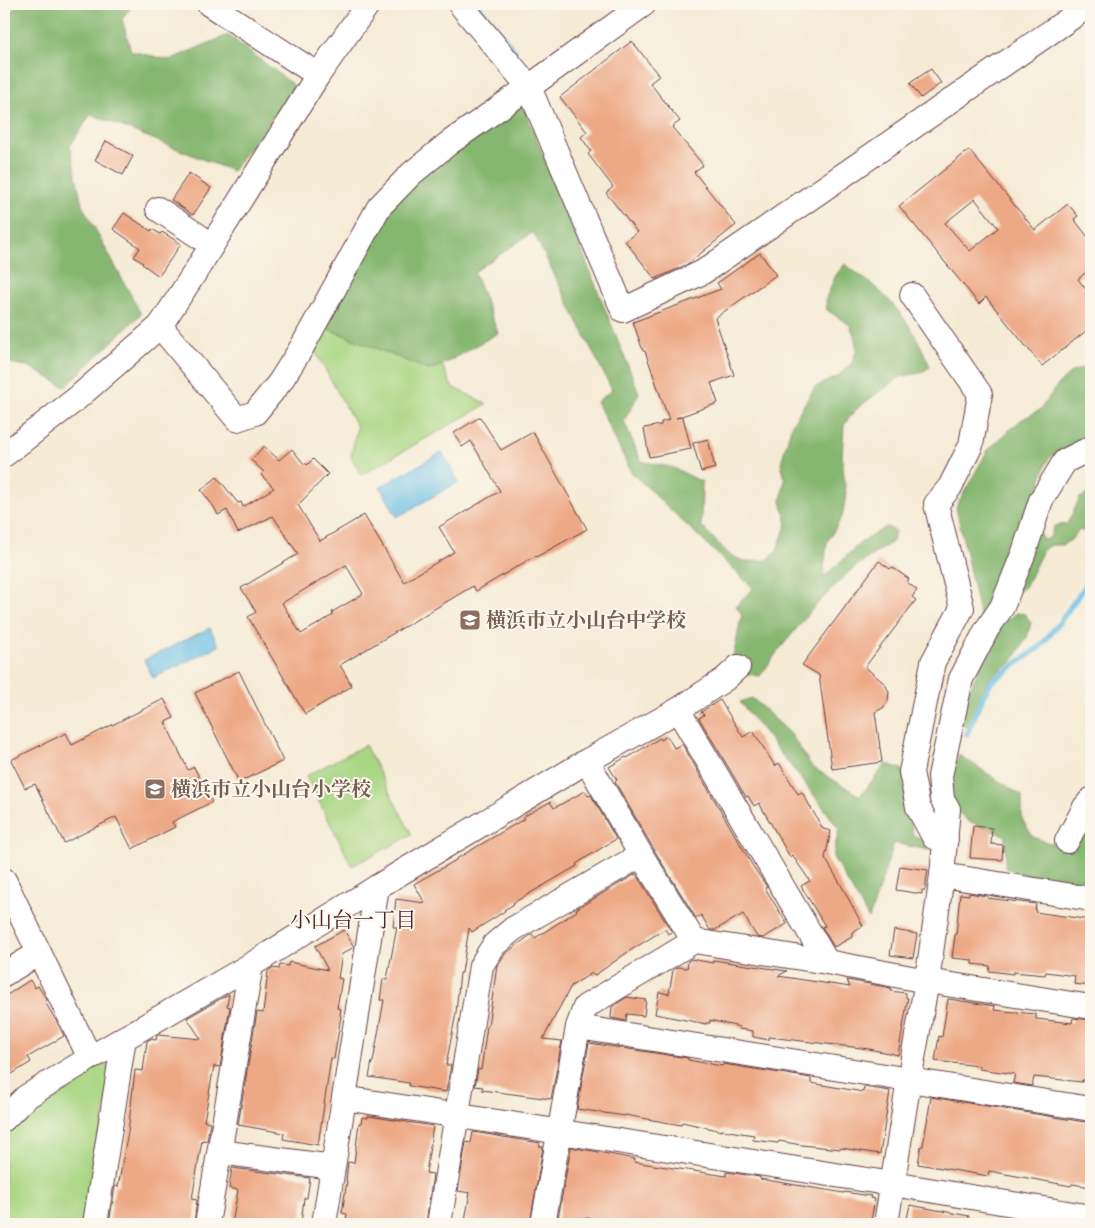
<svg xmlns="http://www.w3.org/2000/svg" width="1095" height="1228" font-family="'EB Garamond','Noto Serif JP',serif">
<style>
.green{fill:#a9d683;stroke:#7a7a57}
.forest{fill:#86b771;stroke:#686b4e}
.water{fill:#69bee6;stroke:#5a6e88}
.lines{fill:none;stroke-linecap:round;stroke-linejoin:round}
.stream{stroke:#69bee6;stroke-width:5.5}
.building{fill:#eda986;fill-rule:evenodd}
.minor-casing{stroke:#643e44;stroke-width:26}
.minor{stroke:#fff;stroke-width:24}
.labels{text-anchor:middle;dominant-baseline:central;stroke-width:4;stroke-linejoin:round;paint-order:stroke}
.education-label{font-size:20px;font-weight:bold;fill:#785e54;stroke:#fbf7ec;text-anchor:start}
.neighbourhood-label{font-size:21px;fill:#4a1f2b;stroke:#fbf7ec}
</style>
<rect width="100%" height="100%" fill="#fbf7ec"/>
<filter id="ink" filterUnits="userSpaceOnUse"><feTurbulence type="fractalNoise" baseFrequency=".02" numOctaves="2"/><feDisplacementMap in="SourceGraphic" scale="10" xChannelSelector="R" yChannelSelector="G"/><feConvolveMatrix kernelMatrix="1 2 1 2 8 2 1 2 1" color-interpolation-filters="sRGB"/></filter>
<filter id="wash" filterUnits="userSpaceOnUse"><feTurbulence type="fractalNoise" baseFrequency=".0096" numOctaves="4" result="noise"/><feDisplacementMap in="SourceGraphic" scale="20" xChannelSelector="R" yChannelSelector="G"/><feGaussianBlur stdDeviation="1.12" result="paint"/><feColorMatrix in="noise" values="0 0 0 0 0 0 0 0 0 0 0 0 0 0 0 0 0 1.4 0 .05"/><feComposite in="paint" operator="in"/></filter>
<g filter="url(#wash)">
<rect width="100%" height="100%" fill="#f5ebd5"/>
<g class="green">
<path d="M324 327 429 370 442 365 452 387 487 404 361 475 351 457 357 427 313 348Z"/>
<path d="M365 745 412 835 352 866 306 776Z"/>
<path d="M97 1062 111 1069 88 1224H4V1127L42 1098Z"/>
</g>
<g class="forest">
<path d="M19 4H133L122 19 131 51 169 60 228 35 296 87 232 171 91 114 70 146 82 205 141 314 65 387 28 366 8 363 4 367V17Z"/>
<path d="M522 103 639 393 624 421 641 461 674 468 702 482 701 526 730 555 746 562 767 560 777 550 787 523 781 501 785 479 781 463 792 424 815 387 837 377 852 363 857 349 854 335 850 325 827 310 826 298 836 275 845 264C857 274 870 282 882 293 904 314 919 339 930 367L920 373 900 377 856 409 844 425 842 457 846 495 842 517 827 542 823 578 860 543 886 527 895 530 893 541 851 570 815 606 778 651 760 676 747 674 732 662 742 614 736 606 753 588 631 472 597 402 612 390 533 232 474 272 498 333 442 365 429 370 324 327 394 204 416 180Z"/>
<path d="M1091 365V437L1054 454 1048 460 1041 478 1039 531 1043 540 1050 538 1054 526 1067 524 1080 498 1091 492V542L1088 538 1086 532 1079 530 1071 540 1062 545H1050L1043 550 1025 587 1012 595 1003 623 1016 613 1025 614 1031 623 1027 637 1013 661 989 679 968 726 959 723 966 697 997 632 980 618 956 507 988 450 1021 420 1040 410 1056 387 1071 372Z"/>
<path d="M752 698 790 733 812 767 860 796 886 764 902 769 913 835 930 845 929 850 894 843 869 919 833 857 839 829 821 804 740 702Z"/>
<path d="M959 755 1022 796V819L1033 837 1049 843H1076L1091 822V887L1038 879 1005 868 1006 836 968 821 955 809 947 791Z"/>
</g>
<g class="water">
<path d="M442 452 459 482 397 517 380 487Z"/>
<path d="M210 628 219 646 153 678 144 660Z"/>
</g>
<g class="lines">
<g class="stream">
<path d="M478 4 480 8 515 52"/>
<path d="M967 734 982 699 991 682 1040 647 1060 622 1091 578"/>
</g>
</g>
<g id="blocks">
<g class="building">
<path d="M632 41 659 76 650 83 680 121 672 127 703 165 694 172 736 225 686 265 655 279 625 241 637 232 606 193 613 187 588 154 591 151 581 137 587 132 560 97Z"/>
<path d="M931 69 941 83 921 98 910 83Z"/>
<path d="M106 141 133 156 123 175 95 160Z"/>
<path d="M969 150 1035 230 1068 204 1078 216 1074 219 1091 241V268L1078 279 1091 296V327L1042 366 986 297 979 304 899 206ZM975 199 998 228 970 251 945 223Z"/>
<path d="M189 173 211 188 193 215 171 200Z"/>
<path d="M124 213 151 231 152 229 160 234 162 232 181 244 159 276 142 264 143 263 134 257 140 248 113 229Z"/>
<path d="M760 253 776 275 715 318 734 375 711 383 718 403 676 418 683 417 691 449 649 457 644 428 661 425V422L669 420 645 351H643L633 322 721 289 717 283Z"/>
<path d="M480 417 501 450 533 432 587 529 536 557 535 556 476 591 473 586 340 665 352 686 305 714 248 617 256 612 241 588 298 554 273 516 238 533 227 510 218 515 214 507 201 490 217 477 238 503 241 502 243 507 274 488 261 475 264 472 251 460 264 446 279 460 292 449 304 464 305 463 307 465 313 459 328 474 298 505 320 541 364 515 404 582 454 552 439 527 500 491 471 441 462 447 454 433ZM346 565 363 594 332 612 333 615 301 634 282 603Z"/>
<path d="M708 439 715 468 701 472 693 443Z"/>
<path d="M879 561 890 569 892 567 909 579 907 582 917 590 912 597 916 600 865 667 885 684 889 692 888 701 883 708 875 712 882 762 832 769 819 675 802 665Z"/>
<path d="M239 671 283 761 239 782 195 693Z"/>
<path d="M164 699 174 718 165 722 188 770 194 767 212 802 172 822 175 827 132 849 116 817 64 843 35 784 25 788 11 760 66 733 72 745Z"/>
<path d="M720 700 743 737 753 731 775 766 779 763 798 794 802 792 823 829 831 831 825 858 840 883 863 926 852 932V937L834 947 822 927 825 926 801 886 810 881 792 855 790 857 759 803 754 806 748 796 746 797 699 718 704 715 701 712Z"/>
<path d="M667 736 674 748 682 744 754 868 767 887 765 888 787 924 763 938 757 937 743 914 715 930H710L701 915 696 918 660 860 615 782 617 780 609 767 626 757 627 758 660 738 661 740Z"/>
<path d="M585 791 588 796 591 795 616 839 576 864 577 866 513 903 514 904 504 910 505 911 472 932 469 928 462 973H460L456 1013 446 1065H451L446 1092 409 1086V1083L369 1077 372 1062H373L384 1000H380L383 979H387L397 927H393L396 899 425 903 414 884 456 860V859L524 819 523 817 550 802 554 808Z"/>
<path d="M973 826 992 828 991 844 1003 845 1002 860 970 858Z"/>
<path d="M900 866 928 870 925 890H922V894L896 890Z"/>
<path d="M636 874 672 932 668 934 665 929 628 952 594 976 592 973 571 986 543 1039 562 1041 551 1099 482 1090 483 1087 475 1086 478 1069 481 1070 487 1026H488L497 966 505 954 532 934 535 938 577 911 576 909Z"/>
<path d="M969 893 987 896V898L1036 904 1035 912 1091 920V986L1074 984 1075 976 1046 972 1045 975 1013 972V974L989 971 990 966 972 964V960L952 958 955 935H956L960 894 969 895Z"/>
<path d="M344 930 354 947 342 954 338 978 342 979 337 1008 341 1009 340 1015 341 1016 334 1059 331 1058 318 1145 283 1139 284 1133 238 1125 257 1012 263 1013 268 971 272 968 279 969 280 965 288 966 289 962 328 970 315 946Z"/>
<path d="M894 930 917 934 913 958 890 955Z"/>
<path d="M691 959 713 963V960L787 971 778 976 850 987 847 980 891 988 890 991 906 993V998H908L898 1055 869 1049 769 1037V1040L753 1037V1031L739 1029V1027L710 1020V1023H706V1024L655 1014 659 992 669 994 673 970 678 967 687 968 688 961Z"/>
<path d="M30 980 35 988 38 986 45 997 47 1000 45 1002 57 1022 64 1036 28 1057 31 1062 4 1079V997Z"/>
<path d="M229 994 227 1006 230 1007 220 1067 214 1066 204 1121 210 1122 207 1141 202 1140 192 1199 197 1200 194 1224H109L115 1186 118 1187 128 1132 135 1070 143 1071 147 1041 150 1039 156 1040 157 1035 201 1039 187 1018Z"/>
<path d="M627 997 646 1000 644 1016 627 1014 626 1021 611 1018 612 1007Z"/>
<path d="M948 999 995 1006 994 1010 1036 1014V1019L1072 1023 1073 1018 1091 1020V1080H1082V1082L1034 1077 1032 1086 1013 1083 1015 1074 979 1069V1066L935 1061 939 1036 942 1037Z"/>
<path d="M589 1043 688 1058V1060L722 1066 723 1064 811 1078V1083L863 1092 864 1087 890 1091 880 1154 841 1148V1149L801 1145 779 1141 778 1143 753 1140 754 1135 722 1130V1131L682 1122 681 1125 625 1115V1116L577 1109Z"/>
<path d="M931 1097 1091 1123V1187L1072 1184 1071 1186 989 1171 988 1176 918 1164 921 1146H923Z"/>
<path d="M368 1116 433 1126 426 1173 433 1174 426 1224H345L347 1214 342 1213 347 1181H346L348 1162 354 1163 359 1123H361L362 1117 368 1118Z"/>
<path d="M473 1132 540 1143 539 1146 543 1147 530 1224H468V1221L465 1220 470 1193 458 1191 466 1142 471 1143Z"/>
<path d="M571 1147 635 1159 634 1162 726 1176V1172L760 1177V1179L844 1193V1192L871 1196 870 1198 875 1199 871 1221 844 1217 843 1224H624L586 1218V1219L579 1218V1224H557Z"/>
<path d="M232 1168 310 1178 307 1198H304L301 1224H232L238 1190 229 1188Z"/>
<path d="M910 1205 969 1216 968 1224H914L906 1223Z"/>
</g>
</g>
</g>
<g filter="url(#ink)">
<use href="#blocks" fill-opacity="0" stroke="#643e44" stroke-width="1"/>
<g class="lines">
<g class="minor-casing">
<g id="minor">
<path d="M209 4 318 75"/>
<path d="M460 4 529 87 623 310 703 272 1091 4"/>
<path d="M158 209 212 245"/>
<path d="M912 295 980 394 971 445 950 487 936 504 962 608 933 662 911 772 918 807 934 837 946 839"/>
<path d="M160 326 237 419 255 413 280 382 302 347 379 207 411 174 449 143 529 87 644 4"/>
<path d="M4 455 75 400 160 326 194 274 318 75 368 4"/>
<path d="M738 667 725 679 678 710 587 761 377 887 344 1098 893 1184 1091 1217"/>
<path d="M678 710 827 962 927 981 1091 1007"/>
<path d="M1067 841 1085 807 1091 800"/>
<path d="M641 855 694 941 827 962"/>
<path d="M942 875 1091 899"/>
<path d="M4 880 90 1058"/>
<path d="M4 974 39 953"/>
<path d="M578 1027 585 1007 694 941"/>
<path d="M4 1119 26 1097 90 1058 251 965 377 887"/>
<path d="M220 1152 333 1167"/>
<path d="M95 1224 124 1038"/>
<path d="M207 1224 251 965"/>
<path d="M324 1224 344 1098"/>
<path d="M439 1224 481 966 494 945 513 929 641 855 587 761"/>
<path d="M543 1224 578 1027 1091 1109"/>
<path d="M886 1224 909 1080 927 981 942 875 948 809 942 799 940 776 961 679 987 629 1002 607 1024 552 1041 500 1065 461 1091 448"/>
</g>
</g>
<use href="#minor" class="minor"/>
</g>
</g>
<defs>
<g id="school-square" transform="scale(1.125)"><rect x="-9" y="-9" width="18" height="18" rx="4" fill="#8d6e63" stroke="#fbf7ec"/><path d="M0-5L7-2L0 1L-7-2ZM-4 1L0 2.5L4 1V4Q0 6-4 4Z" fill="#fff"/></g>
</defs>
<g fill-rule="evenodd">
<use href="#school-square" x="470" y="620"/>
<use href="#school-square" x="155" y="789"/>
</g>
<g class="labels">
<g class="education-label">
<text x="486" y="620">横浜市立小山台中学校</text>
<text x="171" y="789">横浜市立小山台小学校</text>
</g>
<g class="neighbourhood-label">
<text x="353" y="919">小山台一丁目</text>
</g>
</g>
<rect width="1095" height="1228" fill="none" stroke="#fbf7ec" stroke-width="20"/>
</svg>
